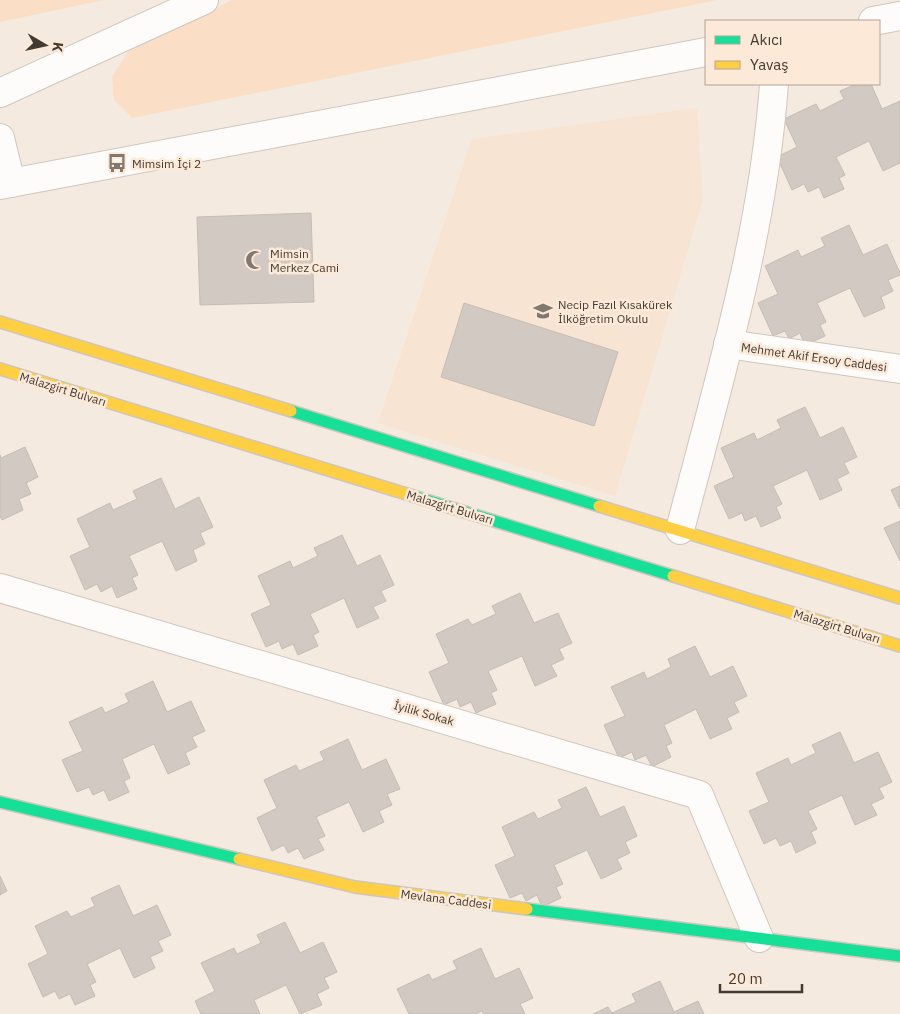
<svg xmlns="http://www.w3.org/2000/svg" width="900" height="1014" font-family="'IBM Plex Sans',sans-serif">
<style>
.built{fill:#f7e4d2}
.green{fill:#fadec5}
.building{fill:#d2cac2;stroke:#c5bdb5}
.lines{fill:none;stroke-linecap:round;stroke-linejoin:round}
.street-casing{stroke:#cfc6bd;stroke-width:30}
.fast-casing{stroke:#cfc6bd;stroke-width:14}
.slow-casing{stroke:#cfc6bd;stroke-width:14}
.street{stroke:#fefcfa;stroke-width:28}
.fast{stroke:#16e098;stroke-width:11}
.slow{stroke:#ffcf43;stroke-width:11}
.labels{text-anchor:middle;dominant-baseline:central;stroke-width:5;stroke-linejoin:round;paint-order:stroke}
.poi-label{font-size:12px;fill:#423a33;stroke:#fde9d7;text-anchor:start}
.street-label{font-size:12px;fill:#423a33;stroke:#fde9d7}
</style>
<rect width="100%" height="100%" fill="#f5eadf"/>
<path class="built" d="M697 108 703 199 615 496 378 423 472 139Z"/>
<g class="green">
<path d="M0 0H104L0 22Z"/>
<path d="M232 0H717L132 118 114 100 112 76 129 51Z"/>
</g>
<g class="building">
<path d="M856 84H871L882 109 900 101V163L883 171 869 141 836 157 845 175 839 178 844 189 824 198 819 187 808 192 804 184 792 190 777 157 797 147 784 119 816 104 820 111 844 99 840 91Z"/>
<path d="M311 213 314 302 200 305 197 217Z"/>
<path d="M849 225 863 255 887 244 900 273V275L888 280 893 291 881 297 885 308 864 317 850 288 817 303 826 322 820 325 825 336 805 345 800 333 789 339 785 331 773 336 758 303 778 294 765 266 798 250 801 257 825 246 821 238Z"/>
<path d="M464 303 618 352 594 426 441 377Z"/>
<path d="M805 407 820 438 843 427 857 457 844 463 849 473 837 479 842 490 820 500 807 470 773 486 782 504 776 507 781 518 761 527 756 516 745 521 742 513 729 519 714 486 734 477 721 448 754 433 757 440 781 428 777 420Z"/>
<path d="M25 447 38 477 26 483 31 494 19 499 23 510 2 520 0 516V455L1 458Z"/>
<path d="M161 478 175 509 199 497 213 527 200 533 205 544 193 550 197 561 176 571 162 541 129 556 138 575 132 578 137 589 117 598 112 586 101 592 97 584 85 590 70 556 90 547 77 519 110 503 113 510 137 499 133 491Z"/>
<path d="M900 486V509L891 490Z"/>
<path d="M900 521V561L884 528Z"/>
<path d="M342 535 357 566 380 555 394 585 381 591 386 601 373 607 379 618 357 628 344 598 310 614 319 632 313 635 318 646 298 655 293 644 282 649 279 641 266 647 251 614 271 605 258 576 290 561 293 568 318 556 314 548Z"/>
<path d="M520 593 534 623 558 613 572 643 559 649 564 659 551 665 557 676 535 686 522 656 488 671 497 690 491 693 496 704 476 713 471 702 460 707 457 699 444 705 429 672 449 663 436 634 468 619 472 625 496 614 492 606Z"/>
<path d="M695 646 710 677 733 666 747 696 734 702 739 712 727 718 732 729 710 739 696 709 664 725 672 743 666 746 671 757 652 767 646 755 635 760 632 752 619 758 604 725 625 716 611 687 644 672 647 679 671 667 668 659Z"/>
<path d="M153 681 167 712 191 701 205 731 192 737 197 747 185 753 190 764 168 774 154 744 122 759 130 778 124 781 129 792 109 801 104 790 93 795 89 787 77 792 62 760 83 751 69 722 102 707 105 713 129 702 125 694Z"/>
<path d="M840 732 854 763 878 752 892 782 879 788 884 798 871 804 877 815 855 825 842 795 808 811 817 829 811 832 816 843 796 853 791 841 780 846 776 838 764 844 749 811 769 802 756 773 788 758 791 765 816 753 812 745Z"/>
<path d="M348 739 362 770 386 759 400 789 387 794 392 805 379 811 384 822 363 832 349 802 316 817 325 836 318 839 324 850 304 859 298 848 288 853 284 845 272 851 257 818 277 808 264 780 296 765 299 771 324 760 320 752Z"/>
<path d="M586 787 600 817 624 806 637 836 625 842 630 853 617 859 622 869 601 879 587 850 554 865 563 884 556 887 561 898 542 907 537 895 526 901 522 893 510 898 495 865 515 856 502 827 534 812 538 819 562 808 558 800Z"/>
<path d="M0 876 7 891 0 895Z"/>
<path d="M119 885 133 916 157 905 171 935 158 941 163 951 150 957 155 968 134 978 120 948 87 964 96 982 90 985 95 996 75 1005 70 994 59 999 55 991 43 997 28 964 48 954 35 926 67 911 71 917 95 906 91 898Z"/>
<path d="M285 922 300 953 323 942 337 972 324 978 329 988 317 994 322 1005 300 1014 286 985 254 1000 260 1014H201L195 1001 215 991 201 963 234 948 237 954 261 943 257 935Z"/>
<path d="M481 948 495 979 519 968 533 998 520 1004 525 1014H483L482 1011 476 1014H409L397 989 429 974 432 980 457 969 453 961Z"/>
<path d="M660 981 674 1012 698 1001 704 1014H593L608 1007 612 1013 636 1002 632 994Z"/>
</g>
<g class="lines">
<g class="street-casing">
<g id="street">
<path d="M873 21 900 16"/>
<path d="M0 93 204 0"/>
<path d="M0 138 11 183"/>
<path d="M0 185 706 52"/>
<path d="M728 344 900 369"/>
<path d="M680 530C718 383 763 236 774 84"/>
<path d="M0 588 699 795 759 938"/>
</g>
</g>
<g class="fast-casing">
<g id="fast">
<path d="M291 411 599 506"/>
<path d="M413 496 673 576"/>
<path d="M0 802 239 859"/>
<path d="M527 909 900 956"/>
</g>
</g>
<g class="slow-casing">
<g id="slow">
<path d="M0 322 291 411"/>
<path d="M0 369 413 496"/>
<path d="M599 506 900 598"/>
<path d="M673 576 900 646"/>
<path d="M239 859 355 887 527 909"/>
</g>
</g>
<use href="#street" class="street"/>
<use href="#fast" class="fast"/>
<use href="#slow" class="slow"/>
</g>
<defs>
<g id="bus-bare" transform="scale(1.5)"><path d="M-5-6H5V4H4V6H2V4H-2V6H-4V4H-5ZM-3.5-4V0h7V-4ZM-3.5 1.2v1.5H-2V1.2ZM2 1.2v1.5H3.5V1.2Z" fill="#81786f" stroke="#fde9d7" stroke-width="2.5" paint-order="stroke"/></g>
<g id="mosque-bare" transform="scale(1.5)"><path d="M3.5-4.9A6 6 0 1 0 3.5 4.9A5 5 0 1 1 3.5-4.9Z" fill="#81786f" stroke="#fde9d7" stroke-width="2.5" paint-order="stroke"/></g>
<g id="school-bare" transform="scale(1.5)"><path d="M0-5L7-2L0 1L-7-2ZM-4 1L0 2.5L4 1V4Q0 6-4 4Z" fill="#81786f" stroke="#fde9d7" stroke-width="2.5" paint-order="stroke"/></g>
</defs>
<g fill-rule="evenodd">
<use href="#bus-bare" x="117" y="163"/>
<use href="#mosque-bare" x="255" y="260"/>
<use href="#school-bare" x="543" y="311"/>
</g>
<g class="labels">
<g class="poi-label">
<text x="132" y="163">Mimsim İçi 2</text>
<text x="270" y="253">Mimsin<tspan x="270" dy="14">Merkez Cami</tspan></text>
<text x="558" y="304">Necip Fazıl Kısakürek<tspan x="558" dy="14">İlköğretim Okulu</tspan></text>
</g>
<g class="street-label">
<text transform="translate(814 357) rotate(8)">Mehmet Akif Ersoy Caddesi</text>
<text transform="translate(63 389) rotate(17)">Malazgirt Bulvarı</text>
<text transform="translate(450 507) rotate(17)">Malazgirt Bulvarı</text>
<text transform="translate(837 626) rotate(17)">Malazgirt Bulvarı</text>
<text transform="translate(424 713) rotate(16)">İyilik Sokak</text>
<text transform="translate(446 899) rotate(7)">Mevlana Caddesi</text>
</g>
</g>
<rect x="705" y="20" width="175" height="65" fill="#fde9d7" stroke="#b2a395"/>
<rect x="715" y="36" width="25" height="8" fill="#16e098" stroke="#b2a395"/>
<text x="750" y="45" font-size="15" fill="#423a33">Akıcı</text>
<rect x="715" y="61" width="25" height="8" fill="#ffcf43" stroke="#b2a395"/>
<text x="750" y="70" font-size="15" fill="#423a33">Yavaş</text>
<g transform="translate(45 45) rotate(99)" stroke="#fde9d7" stroke-width="4" paint-order="stroke">
<path d="M0-4L9 19L0 12L-9 19Z" fill="#423a33"/>
<text y="-8" font-size="14" font-weight="bold" text-anchor="middle" fill="#423a33">K</text>
</g>
<path d="M720 984v8h82v-8" fill="none" stroke="#423a33" stroke-width="2.5"/>
<text x="728" y="984" font-size="15" fill="#423a33" stroke="#fde9d7" stroke-width="4" paint-order="stroke">20 m</text>
</svg>
